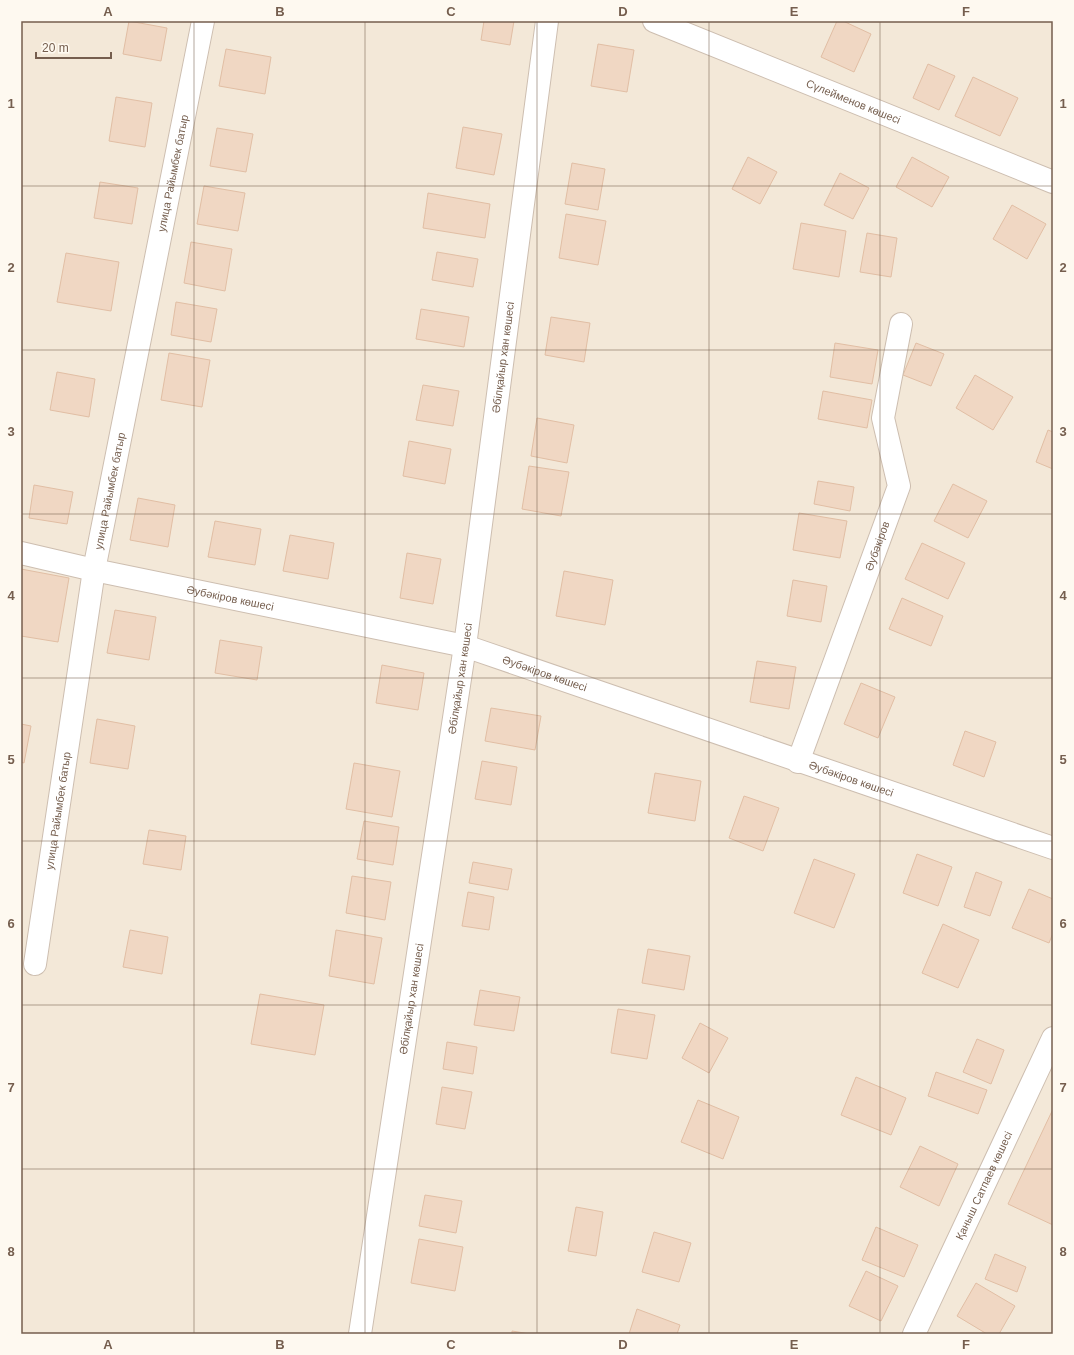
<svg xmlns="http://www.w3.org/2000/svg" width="1074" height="1355" font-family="Helvetica,sans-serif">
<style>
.residential{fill:#f3e8d8}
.building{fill:#f0d7c3;stroke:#e1bea4}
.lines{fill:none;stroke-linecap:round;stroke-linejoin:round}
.street-casing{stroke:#cdbeb0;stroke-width:24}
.street{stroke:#fff;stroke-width:22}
.grid{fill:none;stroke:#755e4e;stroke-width:1;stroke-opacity:0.55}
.labels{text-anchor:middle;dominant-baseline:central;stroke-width:4;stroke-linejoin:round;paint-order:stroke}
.street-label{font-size:11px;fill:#755e4e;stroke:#fef9f0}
.neatline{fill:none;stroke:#755e4e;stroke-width:1.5}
.grid-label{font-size:13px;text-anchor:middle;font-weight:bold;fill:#755e4e}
</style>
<rect width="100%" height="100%" fill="#fcf5ea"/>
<rect class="residential" x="21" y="21" width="1032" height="1313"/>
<g class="building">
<path d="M129 21 167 28 161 61 123 54Z"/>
<path d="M484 21H514L510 45 481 40Z"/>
<path d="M837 21H843L871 34 854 72 821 57Z"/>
<path d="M598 44 634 50 627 92 591 86Z"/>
<path d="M226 49 271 57 265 94 219 86Z"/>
<path d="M928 64 955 76 939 110 913 98Z"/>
<path d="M973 77 1018 98 1000 136 955 116Z"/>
<path d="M116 97 152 103 145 147 109 141Z"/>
<path d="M463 127 502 134 494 175 456 168Z"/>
<path d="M217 128 253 134 246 172 210 166Z"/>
<path d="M748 157 777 172 760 204 732 189Z"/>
<path d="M912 157 949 177 932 207 896 187Z"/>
<path d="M572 163 605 169 598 210 565 204Z"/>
<path d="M840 173 869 188 853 219 824 205Z"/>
<path d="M100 182 138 188 132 224 94 218Z"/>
<path d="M204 186 245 193 238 231 197 224Z"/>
<path d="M428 193 490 204 485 238 423 228Z"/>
<path d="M1012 205 1046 224 1027 259 993 239Z"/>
<path d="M566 214 606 221 598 265 559 258Z"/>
<path d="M801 223 846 231 839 277 793 269Z"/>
<path d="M867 233 897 238 891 277 860 272Z"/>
<path d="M191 242 232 249 225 291 184 283Z"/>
<path d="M437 252 478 259 473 287 432 280Z"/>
<path d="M66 253 119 262 111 311 57 302Z"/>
<path d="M176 302 217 309 211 342 171 335Z"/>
<path d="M421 309 469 317 464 347 416 339Z"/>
<path d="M551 317 590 323 584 362 545 355Z"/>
<path d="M835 343 878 350 872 384 830 377Z"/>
<path d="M916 343 944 354 931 386 903 375Z"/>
<path d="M169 353 210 360 202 407 161 400Z"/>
<path d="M57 372 95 379 89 417 50 410Z"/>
<path d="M975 375 1013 397 993 430 956 408Z"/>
<path d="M423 385 459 391 453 426 416 420Z"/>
<path d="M823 391 872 400 867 428 818 419Z"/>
<path d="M537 418 574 425 567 463 531 456Z"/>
<path d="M1048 430 1053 432V469L1036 462Z"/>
<path d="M409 441 451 449 445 484 403 476Z"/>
<path d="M529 466 569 472 561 516 522 509Z"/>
<path d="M818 481 854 487 850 511 814 504Z"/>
<path d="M953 484 987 501 968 538 934 521Z"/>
<path d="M34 485 73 492 67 524 29 518Z"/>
<path d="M138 498 175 505 168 547 130 540Z"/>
<path d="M799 513 847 521 840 558 793 550Z"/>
<path d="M215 521 261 529 255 565 208 557Z"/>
<path d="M290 535 334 543 328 579 283 571Z"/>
<path d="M922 543 965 563 948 599 905 579Z"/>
<path d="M407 553 441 559 433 604 400 598Z"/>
<path d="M21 569 69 578 58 642 21 636Z"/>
<path d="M564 571 613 580 605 625 556 616Z"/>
<path d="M793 580 827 586 821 622 787 616Z"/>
<path d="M902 598 943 616 931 646 889 629Z"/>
<path d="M115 610 156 617 149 660 107 653Z"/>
<path d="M220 640 262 647 257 680 215 673Z"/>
<path d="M757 661 796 667 789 709 750 702Z"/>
<path d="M382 665 424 673 418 710 376 703Z"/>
<path d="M861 683 895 697 878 738 844 724Z"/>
<path d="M491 708 541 716 535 750 485 741Z"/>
<path d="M97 719 135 726 128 769 90 763Z"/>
<path d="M21 724 31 726 24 763 21 762Z"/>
<path d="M965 731 996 742 984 777 953 765Z"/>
<path d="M482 761 517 767 511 805 475 799Z"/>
<path d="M354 763 400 771 392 817 346 809Z"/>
<path d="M655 773 701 781 695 821 648 813Z"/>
<path d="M744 796 779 808 763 851 729 838Z"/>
<path d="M364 821 399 827 393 865 357 859Z"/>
<path d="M149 830 186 836 181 870 143 864Z"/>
<path d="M917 854 952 867 938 906 903 893Z"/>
<path d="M814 859 855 874 834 928 794 913Z"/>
<path d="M473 862 512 869 508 890 469 883Z"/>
<path d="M976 872 1002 882 990 916 964 907Z"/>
<path d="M352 876 391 882 385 920 346 913Z"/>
<path d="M1029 889 1053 899V933L1049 943 1012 928Z"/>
<path d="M468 892 494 897 489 930 462 926Z"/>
<path d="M943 924 979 940 958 988 922 973Z"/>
<path d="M130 930 168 937 162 974 123 967Z"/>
<path d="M336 930 382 938 374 984 329 976Z"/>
<path d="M648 949 690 956 684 990 642 983Z"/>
<path d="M480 990 520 997 514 1031 474 1025Z"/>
<path d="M260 994 324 1005 315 1055 251 1044Z"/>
<path d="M618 1009 655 1015 647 1059 611 1053Z"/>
<path d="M700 1023 728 1038 709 1073 682 1058Z"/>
<path d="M977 1039 1004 1050 991 1084 963 1072Z"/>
<path d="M447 1042 477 1047 473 1074 443 1069Z"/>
<path d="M936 1072 987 1090 978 1114 928 1096Z"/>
<path d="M856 1077 906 1098 891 1135 841 1115Z"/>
<path d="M442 1087 472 1092 465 1129 436 1124Z"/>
<path d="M698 1100 739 1117 723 1159 681 1142Z"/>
<path d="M1053 1109V1225L1008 1204Z"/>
<path d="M920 1146 958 1164 939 1206 900 1187Z"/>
<path d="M425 1195 462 1201 456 1233 419 1226Z"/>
<path d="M576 1207 603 1212 596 1256 568 1251Z"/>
<path d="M876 1227 918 1245 904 1277 862 1260Z"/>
<path d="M654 1232 691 1243 679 1282 642 1272Z"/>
<path d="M419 1239 463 1247 455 1291 411 1283Z"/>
<path d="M995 1254 1026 1267 1017 1292 985 1279Z"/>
<path d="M866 1271 898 1286 881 1321 849 1306Z"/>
<path d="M976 1283 1015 1306 999 1334H987L957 1316Z"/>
<path d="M637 1309 680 1325 677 1334H629Z"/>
<path d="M512 1331 530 1334H512Z"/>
</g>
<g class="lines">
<g class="street-casing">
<g id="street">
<path id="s1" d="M654 21 1053 182"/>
<path id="s2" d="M21 553 94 570 465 646 1053 848"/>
<path id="s3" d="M798 762 899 486 883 418 901 324"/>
<path id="s4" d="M35 964 94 570 203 21"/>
<path id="s5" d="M360 1334 465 646 547 21"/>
<path id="s6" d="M914 1334 1053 1038"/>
</g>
</g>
<use href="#street" class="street"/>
</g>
<path class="grid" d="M194 21V1334M365 21V1334M537 21V1334M709 21V1334M880 21V1334M21 186H1053M21 350H1053M21 514H1053M21 678H1053M21 841H1053M21 1005H1053M21 1169H1053"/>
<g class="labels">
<g class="street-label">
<text stroke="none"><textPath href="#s1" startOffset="215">Сүлейменов көшесі</textPath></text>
<text stroke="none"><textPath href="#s4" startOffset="803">улица Райымбек батыр</textPath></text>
<text stroke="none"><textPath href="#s5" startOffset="987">Әбілқайыр хан көшесі</textPath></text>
<text stroke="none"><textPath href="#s4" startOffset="479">улица Райымбек батыр</textPath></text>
<text stroke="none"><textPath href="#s3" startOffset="230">Әубәкіров</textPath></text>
<text stroke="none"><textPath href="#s2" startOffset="214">Әубәкіров көшесі</textPath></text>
<text stroke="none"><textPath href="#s2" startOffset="538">Әубәкіров көшесі</textPath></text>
<text stroke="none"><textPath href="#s5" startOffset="663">Әбілқайыр хан көшесі</textPath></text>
<text stroke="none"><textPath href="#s2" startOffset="862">Әубәкіров көшесі</textPath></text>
<text stroke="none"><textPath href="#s4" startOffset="155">улица Райымбек батыр</textPath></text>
<text stroke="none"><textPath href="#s5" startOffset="339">Әбілқайыр хан көшесі</textPath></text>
<text stroke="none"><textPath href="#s6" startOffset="164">Қаныш Сатпаев көшесі</textPath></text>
</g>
</g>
<rect width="1074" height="1355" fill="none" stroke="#fef9f0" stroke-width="44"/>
<path d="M36 52v6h75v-6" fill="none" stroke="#755e4e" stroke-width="2"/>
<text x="42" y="52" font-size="12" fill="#755e4e" stroke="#fef9f0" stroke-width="3" paint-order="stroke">20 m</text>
<rect x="22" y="22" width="1030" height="1311" class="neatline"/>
<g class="grid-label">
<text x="108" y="16">A</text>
<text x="280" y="16">B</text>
<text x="451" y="16">C</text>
<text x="623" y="16">D</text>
<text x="794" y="16">E</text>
<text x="966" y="16">F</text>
<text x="11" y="108">1</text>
<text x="1063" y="108">1</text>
<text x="11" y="272">2</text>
<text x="1063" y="272">2</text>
<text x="11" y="436">3</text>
<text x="1063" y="436">3</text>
<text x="11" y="600">4</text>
<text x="1063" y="600">4</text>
<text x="11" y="764">5</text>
<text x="1063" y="764">5</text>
<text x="11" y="928">6</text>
<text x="1063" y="928">6</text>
<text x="11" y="1092">7</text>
<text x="1063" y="1092">7</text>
<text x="11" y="1256">8</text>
<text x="1063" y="1256">8</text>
<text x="108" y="1349">A</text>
<text x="280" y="1349">B</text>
<text x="451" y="1349">C</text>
<text x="623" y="1349">D</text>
<text x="794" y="1349">E</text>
<text x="966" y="1349">F</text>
</g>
</svg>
